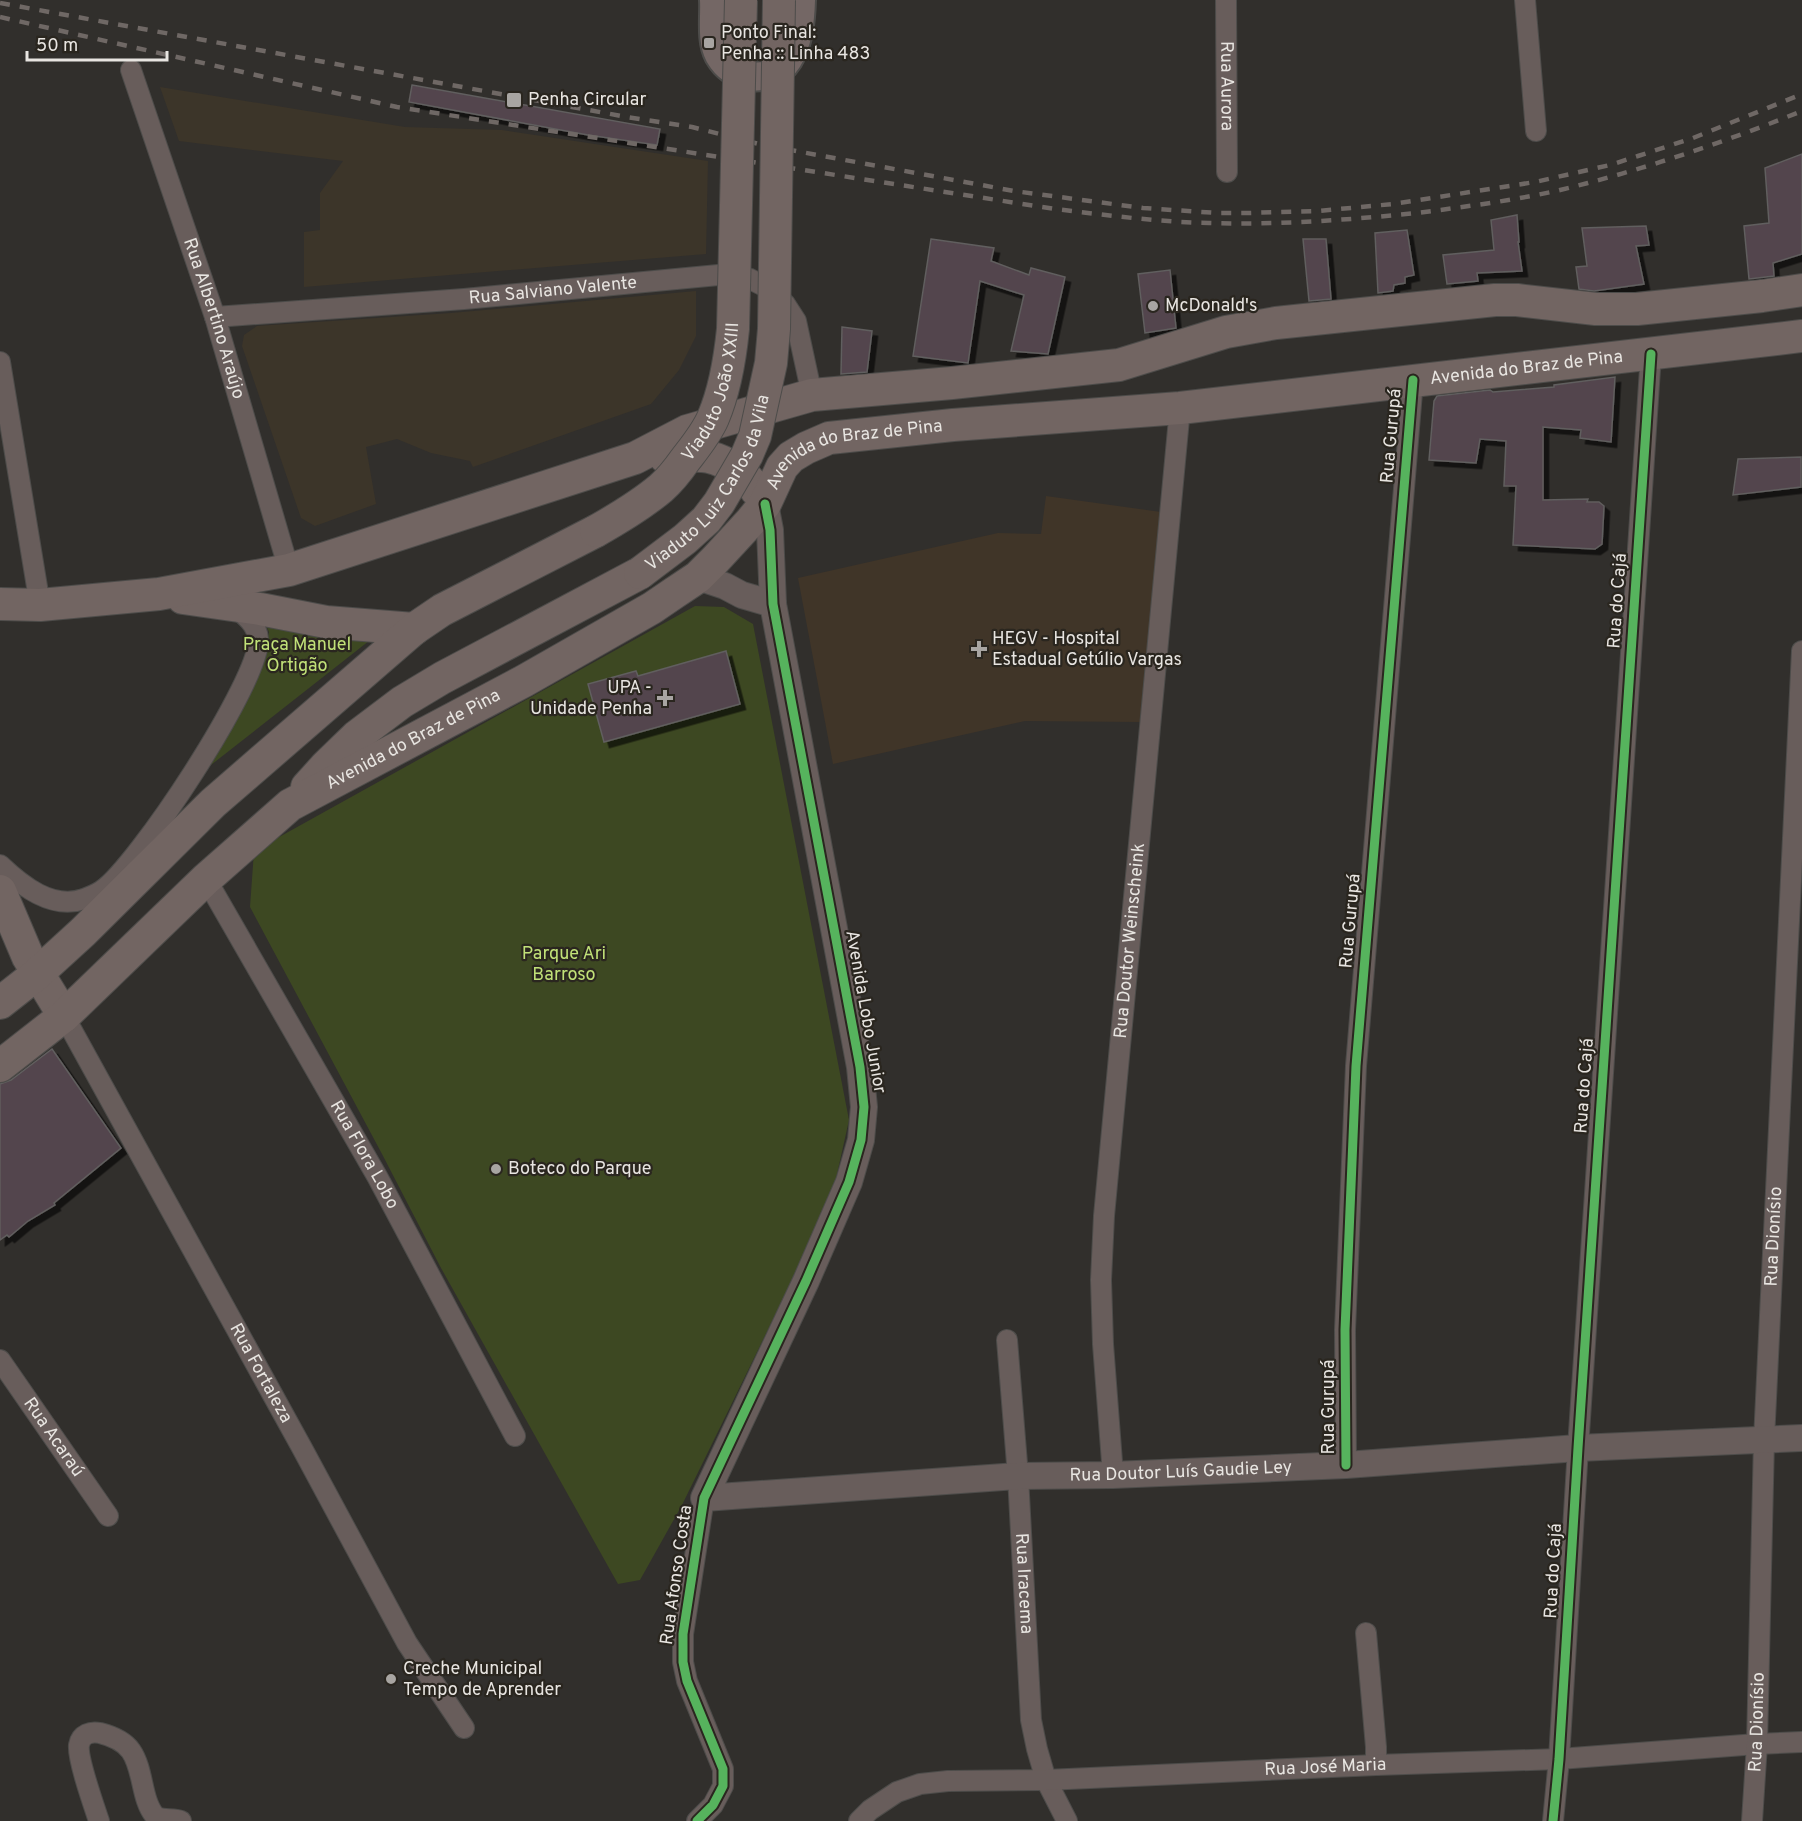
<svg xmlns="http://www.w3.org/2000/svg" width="1802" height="1821" font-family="Overpass,sans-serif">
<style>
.commercial{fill:#403528}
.built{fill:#3c3529}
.green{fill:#3d4822}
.building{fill:#52454d;stroke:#615e5e;stroke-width:1.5;filter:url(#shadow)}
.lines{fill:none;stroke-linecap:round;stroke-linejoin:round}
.minor-casing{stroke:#4d4c4a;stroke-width:22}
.tertiary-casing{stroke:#4d4c4a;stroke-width:28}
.secondary-casing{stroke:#4d4c4a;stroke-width:32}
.primary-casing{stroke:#4d4c4a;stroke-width:34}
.minor{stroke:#685d5b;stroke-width:20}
.tertiary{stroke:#685d5b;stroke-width:26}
.secondary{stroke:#746765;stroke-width:28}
.primary{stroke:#726562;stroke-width:32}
.rail{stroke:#6f6865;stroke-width:4.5;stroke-dasharray:10 10;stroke-linecap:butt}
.primary-bridge-casing{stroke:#4d4c4a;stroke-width:34;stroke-linecap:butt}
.primary-bridge{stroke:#726562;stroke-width:32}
.cycleway-casing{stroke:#2a261f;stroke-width:13}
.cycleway{stroke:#56b35d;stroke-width:9}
.poi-dot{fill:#a8a5a2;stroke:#2a261f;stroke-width:2}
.labels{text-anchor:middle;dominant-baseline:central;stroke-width:4.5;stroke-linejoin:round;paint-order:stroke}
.poi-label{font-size:18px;fill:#e8e5e1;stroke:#2a261f;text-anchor:start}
.street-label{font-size:18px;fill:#e8e5e1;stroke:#2a261f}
.park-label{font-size:18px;fill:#c1e178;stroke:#2a261f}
</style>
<defs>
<filter id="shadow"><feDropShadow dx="5.5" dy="5.5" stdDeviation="0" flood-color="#0009"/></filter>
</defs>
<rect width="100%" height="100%" fill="#312f2c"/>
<path class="commercial" d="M1046 496 1161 512 1140 722 1025 721 833 764 798 578 998 533 1041 534Z"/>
<g class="built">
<path d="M160 87 405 127 502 130 708 161 706 254 304 287V232L320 230V193L343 161 179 141Z"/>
<path d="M696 291V336L679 370 651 404 473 467 470 461 431 453 397 439 366 447 376 504 315 526 301 518 242 346 244 335 257 326 451 313Z"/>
</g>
<g class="green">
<path d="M695 606 724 607 753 624 849 1120 831 1201 682 1505 640 1580 618 1584 441 1268 382 1154 250 907 254 851Z"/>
<path d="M261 614 374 637 197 776 266 647 269 632Z"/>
</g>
<g class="building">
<path d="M412 85 660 129 657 145 588 135 409 102Z"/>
<path d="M1802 154V254L1773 263 1774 276 1749 279 1744 226 1769 223 1765 168Z"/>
<path d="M1517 215 1519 242H1518L1522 271 1477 273 1478 281 1447 284 1443 255 1494 250 1491 220Z"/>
<path d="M1646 226 1649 245 1636 246 1644 284 1594 291 1579 289 1576 267 1587 266 1582 228Z"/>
<path d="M1407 230 1414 275 1405 277V283L1394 285 1393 291 1378 293 1375 233Z"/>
<path d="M931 239 994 248 991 261 1029 275 1031 268 1065 277 1048 354 1011 351 1024 295 980 281 968 363 913 356Z"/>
<path d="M1303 239H1326L1331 299 1309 301Z"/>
<path d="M1170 270 1176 328 1145 333 1138 274Z"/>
<path d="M842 327 872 331 867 372 841 374Z"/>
<path d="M1615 377 1611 442 1580 438 1581 430 1543 427V500L1588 499 1587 502H1599L1604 506 1602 544 1595 549 1513 545 1516 486H1504L1506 441 1480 439 1476 463 1429 460 1434 401 1437 396 1490 390 1493 392 1554 387V385Z"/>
<path d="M1801 457V487L1733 495 1738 459Z"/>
<path d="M726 651 740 704 604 742 588 684 636 671 638 676Z"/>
<path d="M52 1049 121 1148 54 1203 55 1205 28 1221 9 1237 7 1235 0 1240V1084L11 1080Z"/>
</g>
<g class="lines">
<g class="minor-casing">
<g id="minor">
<path id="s1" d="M1226 0 1227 172"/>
<path d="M1525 0 1536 131"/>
<path id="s2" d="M131 70 215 317 289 570"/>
<path id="s3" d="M215 317 464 299 729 274 750 279 770 289 785 304 796 321 812 395"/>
<path d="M0 362 40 605"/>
<path d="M0 865C22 886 52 910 84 899 89 897 96 894 101 891 136 869 262 678 258 639 257 624 245 615 234 607"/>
<path id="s4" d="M206 879 378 1178 515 1436"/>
<path id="s5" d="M64 1016 302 1448 407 1643 464 1728"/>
<path id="s6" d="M1007 1340 1018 1476 1031 1720 1037 1749 1046 1780 1067 1821"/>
<path id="s7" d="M0 1360 108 1516"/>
<path d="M1346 1465 1345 1330 1356 1066 1413 380"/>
<path id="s8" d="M1113 1475 1103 1344 1101 1280 1104 1216 1180 408"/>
<path d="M1366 1633 1376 1747V1765"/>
<path d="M99 1821C94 1806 77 1758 79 1745 81 1734 91 1731 100 1733 112 1736 124 1741 131 1751 144 1770 141 1800 155 1816 162 1821 172 1818 181 1821"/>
<path d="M697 1821 713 1805 723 1786V1769L687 1681 683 1662V1634L704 1498"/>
<path id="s9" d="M859 1821 870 1810 897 1792 920 1784 948 1781 1046 1780 1376 1765 1559 1759 1757 1744 1802 1742"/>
<path d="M1553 1821 1559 1759 1578 1448 1651 354"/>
<path id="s10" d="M1752 1821 1757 1744 1764 1440 1802 651"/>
</g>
</g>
<g class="tertiary-casing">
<g id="tertiary">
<path id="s11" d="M765 504 770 530 773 604 860 1067 864 1107 861 1140 849 1182 806 1281 704 1498 1018 1476 1113 1475 1346 1465 1578 1448 1802 1438"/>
<path d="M698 577 725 586 742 595 773 604"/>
</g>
</g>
<g class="secondary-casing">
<path id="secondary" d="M714 0C715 17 711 40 719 55 726 67 737 74 749 76 794 82 800 34 801 0"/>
</g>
<g class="primary-casing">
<g id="primary">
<path d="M665 457C679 457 696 454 709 457 727 461 747 475 756 490"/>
<path d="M183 598 260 609 326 622 414 629"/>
<path d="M0 604 40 605 159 594 289 570 635 458 687 431 812 395 952 383 1119 365 1226 332 1276 323 1495 300H1517L1596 309H1637L1762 296 1802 290"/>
<path d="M307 787 326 766 357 736 402 702 442 678 640 573"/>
<path d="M0 891 28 957 64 1016"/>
<path d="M0 1003 37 974 83 932 213 803 414 629 442 610 596 531"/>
<path id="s12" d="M0 1066 64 1016 206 879 290 805 524 681 652 608 674 593 698 577 715 560 751 521 765 504 782 467 791 457 806 448 829 438 953 425 1180 408 1802 336"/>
</g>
</g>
<use href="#minor" class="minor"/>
<use href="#tertiary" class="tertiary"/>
<use href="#secondary" class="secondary"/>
<use href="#primary" class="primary"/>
<g class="rail">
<path d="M0 3 627 117 692 127 763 145 1014 191 1143 208 1218 213H1248L1318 211 1393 204 1535 182 1610 165 1638 156 1693 138 1802 94"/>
<path d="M0 17 397 107 1055 209C1106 215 1157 222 1209 223 1278 225 1348 220 1417 213 1463 207 1510 201 1556 191 1640 171 1722 143 1802 111"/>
</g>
<g class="primary-bridge-casing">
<g id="primary-bridge">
<path id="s13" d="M596 531C619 518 641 505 661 488 670 480 678 470 685 460 695 447 706 434 713 418 725 390 730 359 733 329L741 0"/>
<path id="s14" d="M640 573 685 539 706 520 719 503 747 455 755 436 771 363 774 329 779 0"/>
</g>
</g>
<use href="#primary-bridge" class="primary-bridge"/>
<g class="cycleway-casing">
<g id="cycleway">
<path d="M1346 1465 1345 1330 1356 1066 1413 380"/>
<path d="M697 1821 713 1805 723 1786V1769L687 1681 683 1662V1634L704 1498 806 1281 849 1182 861 1140 864 1107 860 1067 773 604 770 530 765 504"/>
<path d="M1553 1821 1559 1759 1578 1448 1651 354"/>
</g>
</g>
<use href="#cycleway" class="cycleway"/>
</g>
<g class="poi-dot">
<rect x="703" y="37" width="12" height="12" rx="3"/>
<rect x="506" y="92" width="16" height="16" rx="3"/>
<circle cx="1153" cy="306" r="6"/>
<path d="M976 640h6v6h6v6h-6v6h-6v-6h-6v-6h6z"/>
<path d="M662 689h6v6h6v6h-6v6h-6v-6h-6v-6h6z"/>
<circle cx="496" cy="1169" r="6"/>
<circle cx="391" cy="1679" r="6"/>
</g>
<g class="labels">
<g class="poi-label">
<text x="721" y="33">Ponto Final:<tspan x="721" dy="21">Penha :: Linha 483</tspan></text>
<text x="528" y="100">Penha Circular</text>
<text x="1165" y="306">McDonald's</text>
<text x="992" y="639">HEGV - Hospital<tspan x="992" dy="21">Estadual Getúlio Vargas</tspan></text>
<text x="652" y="688" text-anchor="end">UPA -<tspan x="652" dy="21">Unidade Penha</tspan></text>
<text x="508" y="1169">Boteco do Parque</text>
<text x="403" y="1669">Creche Municipal<tspan x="403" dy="21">Tempo de Aprender</tspan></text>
</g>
<g class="street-label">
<text stroke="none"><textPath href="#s1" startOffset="86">Rua Aurora</textPath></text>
<text stroke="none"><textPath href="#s3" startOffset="339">Rua Salviano Valente</textPath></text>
<text stroke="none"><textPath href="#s2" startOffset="262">Rua Albertino Araújo</textPath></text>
<text stroke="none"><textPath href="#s12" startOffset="1755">Avenida do Braz de Pina</textPath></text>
<text stroke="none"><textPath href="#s13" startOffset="190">Viaduto João XXIII</textPath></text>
<text transform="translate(1392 436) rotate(-85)">Rua Gurupá</text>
<text stroke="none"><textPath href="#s12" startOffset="1071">Avenida do Braz de Pina</textPath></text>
<text stroke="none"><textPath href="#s14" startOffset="117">Viaduto Luiz Carlos da Vila</textPath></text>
<text transform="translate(1618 601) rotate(-86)">Rua do Cajá</text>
<text stroke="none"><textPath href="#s12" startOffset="530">Avenida do Braz de Pina</textPath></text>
<text transform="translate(1351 921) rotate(-85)">Rua Gurupá</text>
<text stroke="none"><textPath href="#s8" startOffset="536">Rua Doutor Weinscheink</textPath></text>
<text transform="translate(865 1012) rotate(80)">Avenida Lobo Junior</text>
<text transform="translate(1585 1086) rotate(-86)">Rua do Cajá</text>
<text stroke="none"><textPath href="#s4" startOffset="318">Rua Flora Lobo</textPath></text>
<text stroke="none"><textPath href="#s10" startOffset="585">Rua Dionísio</textPath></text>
<text stroke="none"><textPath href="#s5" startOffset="408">Rua Fortaleza</textPath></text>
<text transform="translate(1329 1407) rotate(-90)">Rua Gurupá</text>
<text stroke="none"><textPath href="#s7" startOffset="94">Rua Acaraú</textPath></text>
<text stroke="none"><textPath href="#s11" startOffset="1514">Rua Doutor Luís Gaudie Ley</textPath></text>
<text transform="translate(1554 1571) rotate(-87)">Rua do Cajá</text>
<text transform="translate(677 1575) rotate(-82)">Rua Afonso Costa</text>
<text stroke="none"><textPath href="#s6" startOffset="244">Rua Iracema</textPath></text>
<text stroke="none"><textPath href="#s10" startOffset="99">Rua Dionísio</textPath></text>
<text stroke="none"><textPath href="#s9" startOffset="478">Rua José Maria</textPath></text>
</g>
<g class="park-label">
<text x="297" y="645">Praça Manuel<tspan x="297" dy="21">Ortigão</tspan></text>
<text x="564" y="954">Parque Ari<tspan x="564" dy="21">Barroso</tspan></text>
</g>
</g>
<path d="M27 51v9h140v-9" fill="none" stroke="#e8e5e1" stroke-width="3"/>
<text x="36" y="51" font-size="18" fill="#e8e5e1" stroke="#2a261f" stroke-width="4.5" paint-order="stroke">50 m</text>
</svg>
